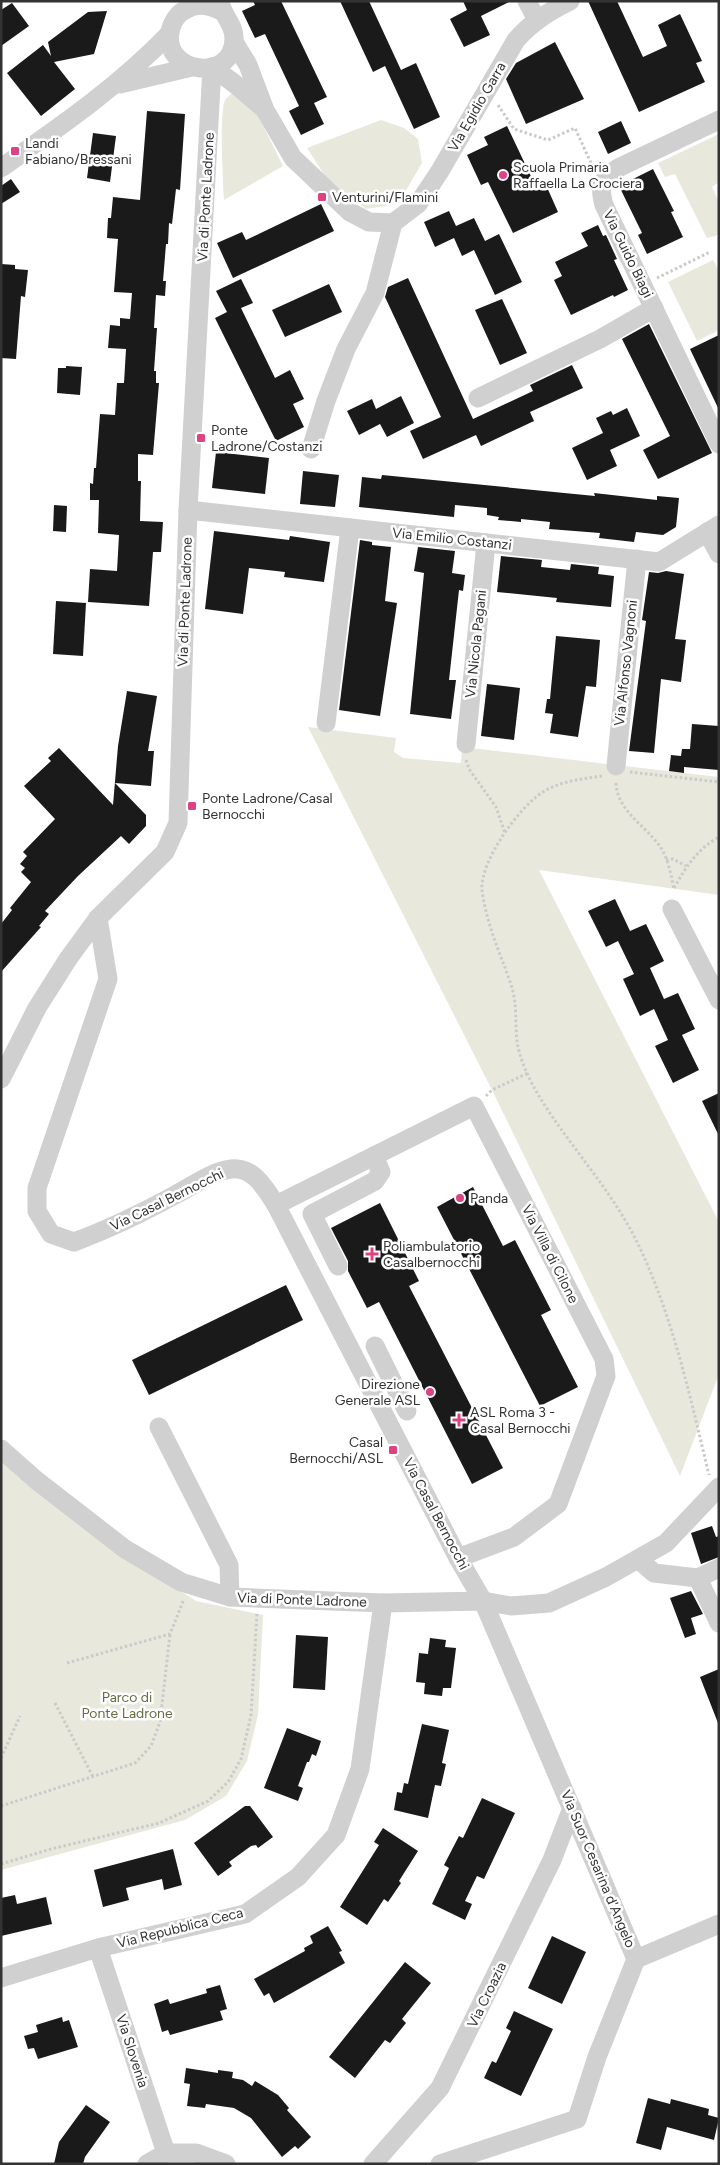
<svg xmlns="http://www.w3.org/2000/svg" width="720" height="2165" font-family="Figtree,sans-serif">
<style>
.green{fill:#e8e9dc}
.building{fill:#1a1a1a}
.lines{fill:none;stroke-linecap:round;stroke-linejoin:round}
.path{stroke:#cacaca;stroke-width:3;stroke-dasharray:2.5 2.5;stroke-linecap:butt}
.minor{stroke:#d0d0d0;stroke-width:19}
.poi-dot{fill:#dd4283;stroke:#fff;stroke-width:2}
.labels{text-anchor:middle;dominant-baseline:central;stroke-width:5;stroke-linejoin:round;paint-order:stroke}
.street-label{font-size:14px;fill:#333;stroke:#fff}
.poi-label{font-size:14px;fill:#333;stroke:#fff;text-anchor:start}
.park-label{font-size:14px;fill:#656d41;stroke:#fff}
</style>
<rect width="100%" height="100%" fill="#fff"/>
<g class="green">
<path d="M231 94H239L252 103 283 166 224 200C223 183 219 111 225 100 227 97 229 96 231 94Z"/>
<path d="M381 120 404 128 418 139 422 163 398 204 366 209 327 179 307 148Z"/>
<path d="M719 134V182L712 187 719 202V232L716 236 707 238 675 174 665 177 658 163Z"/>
<path d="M713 260 719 271V330L697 341 668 282Z"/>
<path d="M308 727 396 738 394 752 403 758 461 763 462 747 719 777V895L539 870 719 1222V1374L680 1476 492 1090Z"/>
<path d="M1 1459 81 1526 196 1601 263 1615 258 1715 247 1761 226 1796 185 1820 1 1870Z"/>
</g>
<g class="building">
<path d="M253 1H281L327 97 314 103 324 124 301 135 289 111 299 106 265 34 255 38 242 11 255 5Z"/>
<path d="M340 1H369L401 70 416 63 440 117 414 129 385 66 373 72Z"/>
<path d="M463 1H511L481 16 490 35 464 47 450 19 467 10Z"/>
<path d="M588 1H617L643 57 667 46 658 25 680 14 702 61 696 63 705 82 639 112Z"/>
<path d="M12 3 29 26 1 46V10Z"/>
<path d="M107 11 94 54 54 62 75 89 41 116 7 73 43 45 51 56 48 42 88 12Z"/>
<path d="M555 42 584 99 526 124 506 79 516 63Z"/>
<path d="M147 111 185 114 180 190 176 189 172 224 169 223 168 244H166L163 281H166L165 296 156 295 154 328H157L154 371H156V383H159L153 455 138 454V481H141L140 521 163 522 161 552H153L149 606 88 602 90 569 117 571 119 535 98 533 99 500H90V483L93 484 94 468H96L100 414 115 415 117 383H124L126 349 108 348 110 325 120 326V318L130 319 132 293 114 292 118 239 107 238 108 218H111L113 197 140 200Z"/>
<path d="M621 121 631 143 608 154 598 132Z"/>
<path d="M507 126 537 189 546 185 558 212 513 233 488 182 481 185 467 155 488 145 484 137Z"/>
<path d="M93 133 116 136 110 182 87 178Z"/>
<path d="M653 169 674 211 671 212 683 237 647 254 638 235 642 233 619 186Z"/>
<path d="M11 179 20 192 1 204V186Z"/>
<path d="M321 204 334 231 233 278 217 243 242 232 246 240Z"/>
<path d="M449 211 456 226 474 218 485 241 499 234 522 282 495 295 474 250 462 256 454 238 435 247 424 222Z"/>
<path d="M598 225 603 236 606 235 617 259 614 260 628 290 614 297 613 295 571 315 554 280 562 276 555 262 588 246 581 233Z"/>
<path d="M1 264 15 265V269L28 270 25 297 21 296 16 359 1 358Z"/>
<path d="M408 278 473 419 533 391 530 385 572 365 583 388 530 412 534 421 481 446 476 435 423 459 410 431 441 417 385 297 388 287Z"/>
<path d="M241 279 253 303 241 308 275 378 290 370 304 399 293 404 304 427 276 441 215 318 227 312 216 291Z"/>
<path d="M329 284 342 312 285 337 272 310Z"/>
<path d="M502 299 527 353 500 365 475 310Z"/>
<path d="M649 324 712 453 658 479 643 450 670 436 622 339Z"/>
<path d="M719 335V410L690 349Z"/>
<path d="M66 366 82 367 80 395 57 393 58 368H66Z"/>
<path d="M401 396 414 423 387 437 380 424 359 435 347 411 372 399 376 409Z"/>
<path d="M627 408 640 436 610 450 617 466 587 480 572 448 603 433 596 418 611 411 613 415Z"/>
<path d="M216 452 269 458 265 494 212 488Z"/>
<path d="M303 471 339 475 335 507 300 504Z"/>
<path d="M382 475 595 496 594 493 657 500V496L679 498 676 527 663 535 636 532 634 542 599 538 600 533 549 529 550 522 521 519V522L498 520 499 517 487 515V508L455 505 454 517 359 507 362 477 381 479Z"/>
<path d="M54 505 67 506 66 532 53 531Z"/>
<path d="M214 531 289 540 290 536 330 542 324 582 284 577 285 572 249 568 243 614 205 609Z"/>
<path d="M360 540 372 542V545L391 547 385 601 397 603 380 716 339 710Z"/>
<path d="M418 547 455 551 452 573 465 575 463 591 459 590 449 680H456L451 719 410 714 424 573 414 571Z"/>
<path d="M501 556 542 560 541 567 570 570 571 564 599 567 598 574 614 576 611 607 556 602 557 598 497 592Z"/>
<path d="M666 571 684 574 675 639 686 640 681 682 661 679 654 753 629 751 646 621 642 620 649 572 658 573Z"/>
<path d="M56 601 86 603 83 656 53 654Z"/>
<path d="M556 636 600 640 596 687 586 686 578 737 550 733 553 714 545 713 547 699H550Z"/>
<path d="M487 684 520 688 514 740 481 736Z"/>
<path d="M127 691 157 696 148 751H154L151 786 115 783 146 815V826L129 844 121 836 78 876 45 911 49 914 39 926 41 927 1 972V924L12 910 10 908 31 882 21 872 25 868 20 864 27 856 23 852 55 819 24 786 51 761 48 758 59 748 113 805 118 746Z"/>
<path d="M692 724 719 726V770L684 767V773L669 771 671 755 681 756 682 749H690Z"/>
<path d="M615 899 630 931 646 924 664 961 650 968 664 999 678 993 695 1029 682 1035 699 1070 673 1083 655 1046 668 1040 654 1009 640 1016 623 979 634 974 618 941 606 947 588 911Z"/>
<path d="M719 1093V1136L702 1101Z"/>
<path d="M473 1187 503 1246 515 1240 551 1310 541 1315 578 1387 540 1406 437 1207Z"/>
<path d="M380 1203 419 1281 409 1286 503 1468 472 1484 379 1302 367 1308 348 1271V1261L331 1228Z"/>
<path d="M286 1285 303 1320 149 1395 132 1360Z"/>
<path d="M712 1526 716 1537 719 1536V1557L701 1564 691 1533Z"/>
<path d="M691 1591 703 1614 691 1618 696 1634 685 1638 670 1598Z"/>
<path d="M296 1635 328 1637 325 1690 293 1688Z"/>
<path d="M430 1638 446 1640 445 1647 456 1648 451 1688H443L442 1696 424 1694 425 1683 416 1682 419 1653 428 1654Z"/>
<path d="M719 1669V1723H718L700 1677Z"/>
<path d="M422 1724 449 1730 442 1763 446 1764 441 1786 435 1785 428 1818 394 1810 397 1792 402 1793 404 1783 408 1784Z"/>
<path d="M287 1728 321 1741 316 1756 312 1754 309 1762H307L298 1786 303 1788 298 1801 264 1788Z"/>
<path d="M482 1798 515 1813 484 1879 477 1876 465 1901 472 1904 465 1920 432 1904 449 1868 444 1865 459 1836 463 1838Z"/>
<path d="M245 1806H250L273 1837 258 1848 256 1845 251 1846 229 1862 232 1866 218 1876 194 1843Z"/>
<path d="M383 1828 418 1851 399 1881 401 1883 388 1902 384 1899 367 1925 340 1907 379 1845 374 1842Z"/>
<path d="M173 1849 182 1885 164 1890 162 1879 126 1888 129 1900 103 1907 94 1870Z"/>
<path d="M15 1895 17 1904 46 1897 52 1924 1 1936V1898Z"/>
<path d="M328 1926 342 1951 339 1952 345 1963 274 2003 269 1993 264 1996 254 1979 305 1951 304 1948 313 1943 310 1936Z"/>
<path d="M552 1936 586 1952 562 2004 528 1988Z"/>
<path d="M405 1962 431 1983 402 2019 406 2023 390 2043 385 2040 355 2078 329 2057Z"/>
<path d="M220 1985 227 2009 220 2011 223 2020 170 2035 168 2030 162 2032 154 2004 168 1999 170 2004 207 1993 206 1989Z"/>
<path d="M514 2011 553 2029 521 2096 484 2078 492 2061 496 2063 511 2031 506 2028Z"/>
<path d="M62 2017 63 2022 69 2020 78 2047 38 2059 34 2048 28 2049 24 2036 38 2032 36 2025Z"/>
<path d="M186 2068 218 2073V2070L233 2072 232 2078 243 2080 252 2086 255 2081 278 2095 289 2108 287 2110 311 2137 298 2149 295 2146 282 2157 251 2118 234 2108 206 2104 205 2108 187 2106 190 2084 184 2083Z"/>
<path d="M648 2098 670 2104 671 2099 709 2109 708 2115 719 2118 714 2140 667 2127 661 2150 636 2143Z"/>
<path d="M86 2105 110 2122 85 2157 83 2164H54L59 2142Z"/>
</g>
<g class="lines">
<g class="path">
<path d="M498 105 514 129 548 140 575 128 591 163"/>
<path d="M657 278 710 252"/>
<path d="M466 760 469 769 496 807 505 833"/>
<path d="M630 772 719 782"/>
<path d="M602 776C582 779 560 781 543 792 519 807 480 861 482 890 485 915 495 942 504 965 507 974 511 983 513 992 517 1008 515 1024 517 1041 519 1057 528 1077 536 1091 567 1144 611 1188 638 1244 673 1317 690 1396 709 1475"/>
<path d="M616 783C617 810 644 825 659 845 668 857 671 875 674 889"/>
<path d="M666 860 673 859 686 866"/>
<path d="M674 888C686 867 697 849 719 837"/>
<path d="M486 1096 492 1090 528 1073"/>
<path d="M67 1663 170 1634 184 1599"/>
<path d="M55 1703 93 1777"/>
<path d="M1 1758 20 1716"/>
<path d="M1 1806 135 1763 151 1746 160 1722 170 1634"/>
<path d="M1 1864 51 1849 159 1823 208 1801 228 1782 241 1759 251 1715 257 1614"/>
</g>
<g class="minor">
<path d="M220 1C222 16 235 24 234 40 232 83 162 74 170 31 172 23 177 14 185 10 197 2 210 5 221 11"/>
<path d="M527 1 537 20"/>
<path d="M234 42 248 65 265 110 293 158 350 212 369 222 393 223"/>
<path d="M212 67 235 84 262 107"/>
<path d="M120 84 192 67"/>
<path d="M719 120 620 167C602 179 598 183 604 205L719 444"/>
<path d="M1 168C61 126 119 86 170 33"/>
<path d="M393 223 418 204 440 171 516 40C532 22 548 12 570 1"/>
<path d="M478 398 600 339 654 308"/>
<path d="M311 449 326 401 346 349 375 293 393 223"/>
<path d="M188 510 659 562 719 525"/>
<path d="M707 532 719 554"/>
<path d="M326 723 350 528"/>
<path d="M466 744 486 543"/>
<path d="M616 766 637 559"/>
<path d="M672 909 719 1000"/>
<path d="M98 918 108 979 37 1188V1211L51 1234 74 1242C109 1229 142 1213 175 1195 191 1187 212 1171 231 1169 253 1166 266 1189 276 1205L458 1558 483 1601 636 1959 597 2057 577 2119 440 2164"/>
<path d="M1 1079 37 1008 68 959 98 918 165 852 178 823 188 510 212 67"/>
<path d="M276 1205 474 1106 604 1359 606 1376 558 1504 514 1537 458 1558"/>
<path d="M338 1266 312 1214 375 1181 381 1172 374 1156"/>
<path d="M375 1346 407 1411"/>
<path d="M159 1427 229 1565 230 1597"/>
<path d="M1 1449 36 1480 125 1549 181 1582 230 1597 383 1603 483 1601 511 1606 549 1603 606 1577 666 1543 719 1487"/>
<path d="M638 1559 654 1573 698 1578 719 1623"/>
<path d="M698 1578 719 1568"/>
<path d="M98 1948 166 2153"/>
<path d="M636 1959 719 1924"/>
<path d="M1 1978 98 1948 245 1914 298 1877 336 1835 360 1769 383 1603"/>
<path d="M147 2164 166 2153H196L226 2164"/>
<path d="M373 2164 440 2088 552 1860 572 1808"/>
</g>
</g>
<g class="poi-dot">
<rect x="10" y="146" width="10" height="10" rx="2.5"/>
<circle cx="503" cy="175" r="5"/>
<rect x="317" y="192" width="10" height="10" rx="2.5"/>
<rect x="196" y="433" width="10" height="10" rx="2.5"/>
<rect x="187" y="801" width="10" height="10" rx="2.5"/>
<circle cx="460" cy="1198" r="5"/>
<path d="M369.5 1246.5h5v5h5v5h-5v5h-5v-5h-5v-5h5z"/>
<circle cx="430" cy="1392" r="5"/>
<path d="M456.5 1412.5h5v5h5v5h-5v5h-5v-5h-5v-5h5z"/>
<rect x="388" y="1445" width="10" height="10" rx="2.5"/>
</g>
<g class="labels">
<g class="street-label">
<text transform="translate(477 107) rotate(-60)">Via Egidio Garra</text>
<text transform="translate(206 197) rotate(-87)">Via di Ponte Ladrone</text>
<text transform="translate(628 254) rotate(64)">Via Guido Biagi</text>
<text transform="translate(452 539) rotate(6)">Via Emilio Costanzi</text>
<text transform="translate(185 602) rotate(-88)">Via di Ponte Ladrone</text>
<text transform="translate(476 644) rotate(-84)">Via Nicola Pagani</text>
<text transform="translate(626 663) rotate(-84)">Via Alfonso Vagnoni</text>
<text transform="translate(167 1200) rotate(-26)">Via Casal Bernocchi</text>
<text transform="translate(550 1254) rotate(63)">Via Villa di Cilone</text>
<text transform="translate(436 1514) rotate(62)">Via Casal Bernocchi</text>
<text transform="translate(302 1600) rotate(2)">Via di Ponte Ladrone</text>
<text transform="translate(598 1869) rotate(67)">Via Suor Cesarina d'Angelo</text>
<text transform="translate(180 1928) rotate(-14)">Via Repubblica Ceca</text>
<text transform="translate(487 1995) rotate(-64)">Via Croazia</text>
<text transform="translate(132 2051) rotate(72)">Via Slovenia</text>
</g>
<g class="poi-label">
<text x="25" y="143">Landi<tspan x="25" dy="16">Fabiano/Bressani</tspan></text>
<text x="513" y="167">Scuola Primaria<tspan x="513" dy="16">Raffaella La Crociera</tspan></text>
<text x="332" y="197">Venturini/Flamini</text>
<text x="211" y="430">Ponte<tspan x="211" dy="16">Ladrone/Costanzi</tspan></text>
<text x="202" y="798">Ponte Ladrone/Casal<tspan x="202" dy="16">Bernocchi</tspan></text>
<text x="470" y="1198">Panda</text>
<text x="383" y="1246">Poliambulatorio<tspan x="383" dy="16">Casalbernocchi</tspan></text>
<text x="420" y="1384" text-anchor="end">Direzione<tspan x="420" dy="16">Generale ASL</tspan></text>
<text x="470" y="1412">ASL Roma 3 -<tspan x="470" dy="16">Casal Bernocchi</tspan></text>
<text x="383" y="1442" text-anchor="end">Casal<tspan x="383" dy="16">Bernocchi/ASL</tspan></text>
</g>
<g class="park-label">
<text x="127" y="1697">Parco di<tspan x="127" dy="16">Ponte Ladrone</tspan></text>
</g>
</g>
<rect width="720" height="2165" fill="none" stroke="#333333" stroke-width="5"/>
</svg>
